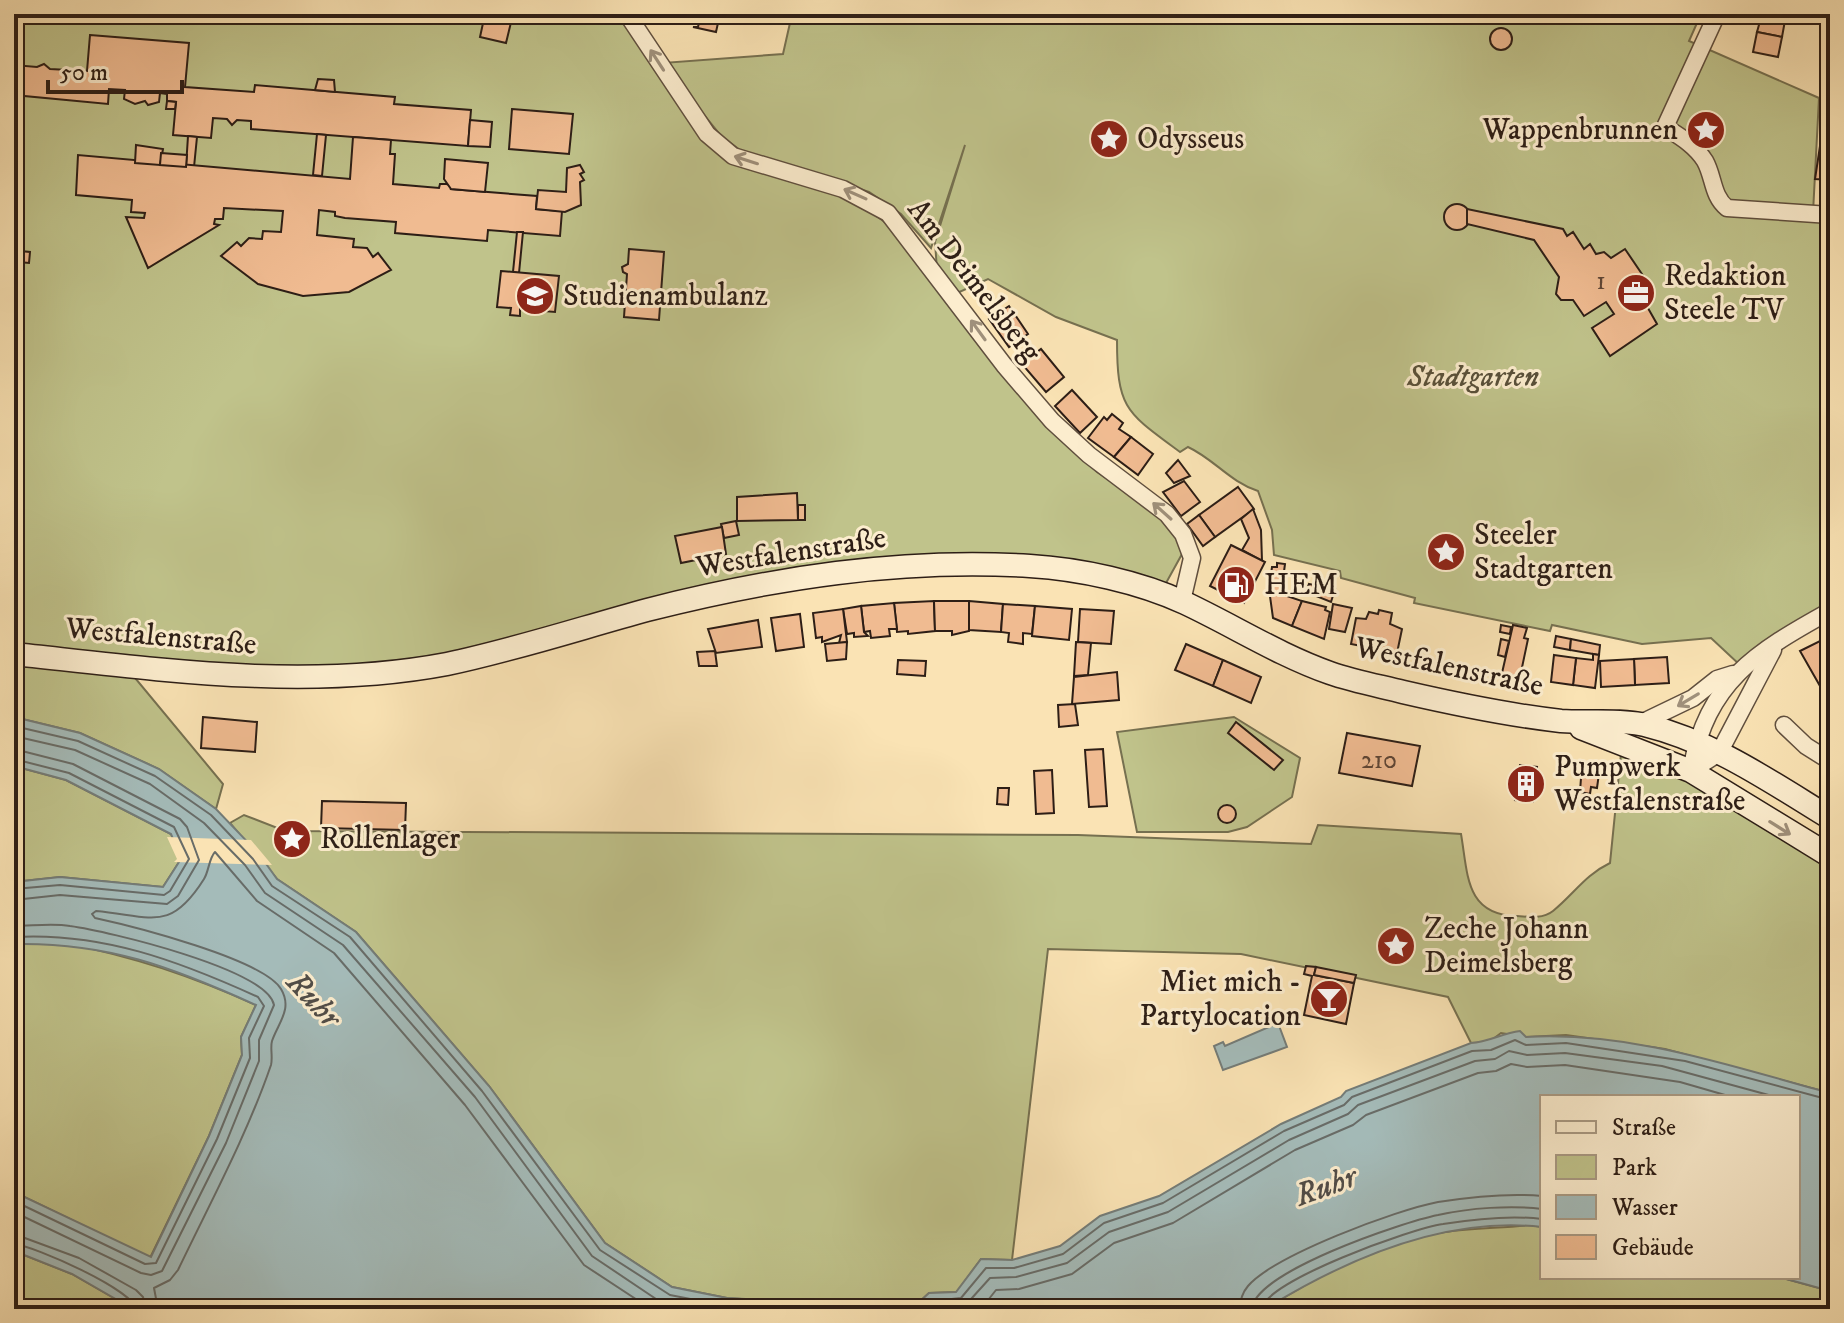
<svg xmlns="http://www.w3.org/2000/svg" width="1844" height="1323" font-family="'IM FELL DW Pica',serif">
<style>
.green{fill:#c0c38b;stroke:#767050;stroke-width:2}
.water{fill:#a4bbb9;stroke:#747c78;stroke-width:2}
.pier{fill:#fae3b4}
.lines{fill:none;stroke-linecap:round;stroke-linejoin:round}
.shore{stroke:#686c68;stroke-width:2}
.building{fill:#f0bb91;stroke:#2d1e16;stroke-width:2}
.street-casing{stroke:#604f3e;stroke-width:19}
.secondary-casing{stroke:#2d1e16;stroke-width:25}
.street{stroke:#fcedce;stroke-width:16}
.secondary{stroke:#fcedce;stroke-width:22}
.oneway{stroke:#9f907b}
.labels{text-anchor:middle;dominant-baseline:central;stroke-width:6;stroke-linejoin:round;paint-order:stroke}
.number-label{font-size:26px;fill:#5e4535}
.poi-label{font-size:30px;fill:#2d1e16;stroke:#fcedce;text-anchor:start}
.street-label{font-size:30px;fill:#2d1e16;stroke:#fcedce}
.park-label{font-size:30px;font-style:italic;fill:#595039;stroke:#fcedce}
.water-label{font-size:32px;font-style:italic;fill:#514d47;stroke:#fcedce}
</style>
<rect width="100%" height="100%" fill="#fae3b4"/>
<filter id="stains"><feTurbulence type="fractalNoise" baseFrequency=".0025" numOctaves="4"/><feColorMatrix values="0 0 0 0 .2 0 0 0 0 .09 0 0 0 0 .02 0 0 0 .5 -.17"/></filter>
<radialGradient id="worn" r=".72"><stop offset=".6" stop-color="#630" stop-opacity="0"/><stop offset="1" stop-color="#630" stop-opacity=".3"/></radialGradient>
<g class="green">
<path d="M14 14H626L704 135 861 204 891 227 1053 431 1097 472 1174 524 1182 554 1160 594 962 562 652 605 370 672 14 651Z"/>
<path d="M792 14H1701L1689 41 1819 98 1813 213 1830 218V499L1824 500 1830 512V608L1741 666 1711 638 1642 644 1552 625 1550 631 1414 603 1415 598 1341 578 1340 571 1274 555 1272 530 1258 491C1230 482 1214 459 1188 447L1180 452C1126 412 1117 409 1117 340L1056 317 988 279 955 294 937 270 935 242 965 145 931 248 901 214 869 192 740 150 721 136 662 63 783 54Z"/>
<path d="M14 657 126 667 223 784 216 809 159 769 80 733 14 717Z"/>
<path d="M1234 717 1300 758 1292 797 1247 827 1228 832H1137L1117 732Z"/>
<path d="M1622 744 1830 859V1093L1665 1049 1566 1035 1526 1037 1501 1033 1489 1042 1471 1043 1448 997 1241 954 1048 949 1012 1260 981 1259 957 1292 929 1293 917 1304 827 1305 727 1298 672 1287 605 1243 489 1086 356 932 277 879 230 823 244 815 285 831 1078 835 1311 844 1318 825 1461 834C1468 874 1465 915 1517 916 1529 917 1543 919 1553 911 1574 894 1585 875 1610 863Z"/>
<path d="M14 766 66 780 171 834 181 859 163 887 60 877 14 882Z"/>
<path d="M65 943C135 957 191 976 256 1005L241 1037 242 1055 209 1136 150 1258 14 1192V944Z"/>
<path d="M1530 1225 1542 1227V1277H1779L1830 1291V1309H1265C1318 1276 1382 1241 1445 1232 1473 1228 1502 1228 1530 1225Z"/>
<path d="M14 1251 72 1274 133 1309H14Z"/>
</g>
<g class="water">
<path d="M14 717 80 733 159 769 216 809 259 854 277 879 356 932 489 1086 605 1243 672 1287 727 1298 869 1306 889 1302 917 1304 929 1293 956 1292 981 1259 1012 1260 1060 1246 1100 1216 1159 1196 1281 1124 1341 1097 1346 1091 1471 1043C1489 1042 1502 1033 1520 1031L1526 1037C1631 1031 1730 1066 1830 1093V1291L1779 1277H1798V1097H1542V1227C1444 1216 1346 1259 1265 1309H133L72 1274 14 1251V1192L151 1257 209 1136 242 1055 241 1037 256 1005C172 967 107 942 14 944V882L60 877 163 887 181 859 171 834 66 780 14 766Z"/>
<path d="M1278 1023 1287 1047 1223 1070 1214 1046 1223 1042 1225 1046Z"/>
</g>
<path class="pier" d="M167 837 251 840 272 865 174 862 177 859Z"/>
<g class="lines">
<g class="shore">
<path d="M14 726 78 741 155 776 211 815 253 859 272 886 350 937 482 1091 600 1250 670 1295 726 1306 776 1309"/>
<path d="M14 736 75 750 150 784 204 823 245 865 265 893 343 945 475 1097 592 1256 662 1303 689 1309"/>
<path d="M14 749 73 764 180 819 187 827 199 860 178 896 167 904 60 895 14 900"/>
<path d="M14 759 69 773 174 827 189 859 170 891 164 895 60 885 14 889"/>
<path d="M14 926C32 926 52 923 70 926 107 931 267 969 274 1005L259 1040V1061L226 1143 162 1271 151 1275 141 1273 14 1212"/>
<path d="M14 937C102 932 179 961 258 997L264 1006 249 1038 250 1058 217 1139 156 1263 145 1264 14 1201"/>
<path d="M14 1234 79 1258 136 1290 143 1297 146 1309"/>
<path d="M14 1244C35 1246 133 1290 136 1309"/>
<path d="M158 1309 154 1288 170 1280 178 1270C210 1203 247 1135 271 1065 273 1057 270 1048 272 1041 278 1023 293 1009 281 989 263 959 132 926 95 918L92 914 96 911C152 916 170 933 204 879 209 871 209 858 215 852L257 901 334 953 465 1105 584 1265 651 1309"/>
<path d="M923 1309 933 1301 961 1298 986 1268H1014L1063 1254 1104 1223 1163 1203 1284 1131 1344 1105 1352 1097 1472 1051 1491 1050 1515 1040 1526 1045 1566 1043 1685 1061 1830 1100"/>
<path d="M962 1309 990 1278 1016 1277 1067 1263 1109 1232 1168 1212 1289 1140 1348 1114 1358 1105 1475 1061 1495 1059 1509 1051 1527 1055 1565 1053 1662 1066 1776 1097"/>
<path d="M981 1309 996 1290 1019 1289 1072 1274 1114 1243 1173 1223 1295 1150 1353 1125 1366 1115 1478 1073 1496 1071 1511 1064 1527 1067 1565 1065 1680 1082 1732 1097"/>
<path d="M1240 1309C1240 1300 1242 1293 1248 1286 1275 1255 1396 1210 1438 1202 1470 1197 1510 1193 1542 1196"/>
<path d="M1252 1309C1254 1272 1403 1222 1438 1215 1469 1208 1511 1205 1542 1209"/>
<path d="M1262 1309C1265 1281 1413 1228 1443 1224 1474 1219 1511 1215 1542 1219"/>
</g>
</g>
<g class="building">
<path d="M485 14H513L506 43 480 37Z"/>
<path d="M653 14H670V21L653 17Z"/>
<path d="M701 14H720L716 32 693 27H698Z"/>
<path d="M1762 14 1786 15 1782 37 1757 32Z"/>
<circle cx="1501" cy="39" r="11"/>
<path d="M1757 32 1782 37 1778 57 1753 52Z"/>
<path d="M90 35 189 43 185 87 254 92 255 85 395 97 394 104 471 110 468 146 251 129V121L237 120 232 125 227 119 213 118 211 138 173 135 176 102 167 101V94L160 93 159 102 148 105 145 101 135 104 124 99 125 90 109 89 108 104 14 95V65L37 67 44 64 50 69 87 71Z"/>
<path d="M318 79 334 80 335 92 315 90Z"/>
<path d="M167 101 176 102 175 109H166Z"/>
<path d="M512 109 573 114 569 154 509 149Z"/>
<path d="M470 120 492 122 490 147 468 146Z"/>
<path d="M317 134 326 135 322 176 313 175Z"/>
<path d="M188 136 197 137 194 167H186Z"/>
<path d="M353 137 391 140 390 154H395L393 184 439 188 440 184H446L452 185 451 189 537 196 536 209 562 211 560 236 488 230 487 241 395 233 396 222 345 218 335 216V212L319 210 317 235 354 239 353 247 367 248 373 257 378 253 391 270 349 292 303 296 258 284 221 256 237 242 241 246 249 238 262 239 263 231 281 232 283 211 224 208 223 219H215L214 224 219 225 148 268 126 217 144 218 145 213 131 212 132 200 76 195 78 155 350 179Z"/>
<path d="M136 145 163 149 160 165 135 163Z"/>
<path d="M1820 146H1830V180L1815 179Z"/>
<path d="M161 153 187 155 186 167 160 165Z"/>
<path d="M445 159 488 163 485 192 451 189 444 179Z"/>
<path d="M580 165 584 172 580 174 584 180 580 182 581 205 565 212 536 209 538 190 566 192 567 168Z"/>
<circle cx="1457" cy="217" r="13"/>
<path d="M1467 209 1563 229 1567 236 1573 232 1584 249 1590 244 1596 254 1604 252 1611 258 1625 249 1646 280 1642 287H1636L1657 324 1610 356 1592 328 1614 314 1606 302 1584 316 1573 300H1561L1556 294 1559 277 1534 240 1467 224Z"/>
<path d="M517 232H523L519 273 513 272Z"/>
<path d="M629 249 664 252 659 320 624 317 627 274 623 272 622 267 628 264Z"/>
<path d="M20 251 30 252 29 263 19 262Z"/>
<path d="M501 271 559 276 555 312 520 309V316L510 315 511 308 497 307Z"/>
<path d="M1009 306 1028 334 1009 347 989 319Z"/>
<path d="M1041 349 1064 377 1046 392 1022 364Z"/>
<path d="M1072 390 1097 417 1080 433 1055 406Z"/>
<path d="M1112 414 1123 423 1119 429 1131 437 1114 457 1088 438 1104 417 1107 420Z"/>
<path d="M1131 437 1153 454 1138 475 1114 457Z"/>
<path d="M1178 460 1190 476 1174 483 1166 473Z"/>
<path d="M1184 481 1200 502 1181 516 1163 492Z"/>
<path d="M1238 487 1254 509 1215 537 1199 515Z"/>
<path d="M797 493 798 520 737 521V497Z"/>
<rect x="798" y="505" width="7" height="15"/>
<path d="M1253 509 1261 530 1262 561 1242 550 1249 538 1241 519Z"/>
<path d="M1199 515 1215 537 1203 546 1187 524Z"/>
<path d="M736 521 739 535 724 538 721 524Z"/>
<path d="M722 527 726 554 681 563 675 536Z"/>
<path d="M1231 545 1265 562 1244 603 1210 586Z"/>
<path d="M1277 563 1285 564 1281 594 1302 601 1292 626 1273 618 1269 589 1272 567H1277Z"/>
<path d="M1309 584 1335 589 1331 602 1306 592Z"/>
<path d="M934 601 935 631 908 634V631L897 632 894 603Z"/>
<path d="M934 601H969V631L952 635V631H935Z"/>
<path d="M969 601 1003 604 1001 632 969 630Z"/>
<path d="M1302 601 1326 607 1325 610 1330 612 1324 639 1292 626Z"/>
<path d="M894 603 897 629H889L890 636 871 638 870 631 864 632 861 606Z"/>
<path d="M1003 604 1035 606 1032 634 1023 633V644L1008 642 1009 633 1001 632Z"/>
<path d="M1333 604 1352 608 1345 632 1329 629Z"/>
<path d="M861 606 864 632 868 636 854 637V633L847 634 843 609Z"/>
<path d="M1035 606 1072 609 1069 640 1032 636Z"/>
<path d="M843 609 847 642 839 643 841 635 822 642V637L816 638 813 613Z"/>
<path d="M1080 609 1114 611 1111 644 1078 642Z"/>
<path d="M1379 610 1392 613 1390 624 1402 629 1397 653 1351 644 1356 618 1366 619 1369 612 1378 614Z"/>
<path d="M800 614 804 647 776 651 771 618Z"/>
<path d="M758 620 762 647 716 653 708 629Z"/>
<path d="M1501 625 1511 627 1510 634 1500 632Z"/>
<path d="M1513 625 1527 628 1524 638 1528 639 1520 677 1502 673Z"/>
<path d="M1556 636 1571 639 1570 650 1554 647Z"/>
<path d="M1501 639 1509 641 1505 657 1498 655Z"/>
<path d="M1571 639 1600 645 1599 655 1570 650Z"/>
<path d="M1824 639 1830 650V679L1820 686 1800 651Z"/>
<path d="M847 642 846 659 827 661 825 644Z"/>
<path d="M1076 642 1091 643 1088 675 1074 676Z"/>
<path d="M1186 644 1223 660 1213 686 1175 670Z"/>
<path d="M715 651 717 666H699L697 652Z"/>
<path d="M1593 654 1599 655 1595 688 1573 685 1576 658 1593 660Z"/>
<path d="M1554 655 1576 658 1573 685 1551 682Z"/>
<path d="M1667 657 1669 683 1635 685 1634 659Z"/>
<path d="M1634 659 1635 685 1601 687 1600 661Z"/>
<path d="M898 660 926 661 925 676 897 674Z"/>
<path d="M1223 660 1261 677 1251 703 1213 686Z"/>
<path d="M1117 672 1119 700 1072 704 1074 677Z"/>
<path d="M1075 704 1078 725 1059 727 1058 705Z"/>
<path d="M203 717 257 722 255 752 201 748Z"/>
<path d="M1236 722 1283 760 1274 770 1228 733Z"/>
<path d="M1347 733 1420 746 1412 786 1339 773Z"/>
<path d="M1103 749 1107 806 1089 807 1085 750Z"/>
<path d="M1582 764 1600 766 1597 788 1591 787 1590 794 1580 792Z"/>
<path d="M1520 765 1537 767 1533 802 1515 800Z"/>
<path d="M1052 770 1054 813 1036 814 1034 771Z"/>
<path d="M998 788H1009L1008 805 997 804Z"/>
<path d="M322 801 406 803 405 830 321 828Z"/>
<circle cx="1227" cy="814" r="9"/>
<path d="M1306 966 1316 967 1314 975 1354 983 1346 1024 1304 1015 1312 976 1304 974Z"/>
<path d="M1316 967 1356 975 1354 983 1314 975Z"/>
</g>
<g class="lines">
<g class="street-casing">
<g id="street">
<path d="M627 14 707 134 733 156 843 189 888 213 1004 365 1052 421 1089 455 1167 514 1183 534 1192 558 1182 601"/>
<path d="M1717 14 1665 127C1679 136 1695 145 1705 161 1714 177 1712 196 1727 208L1830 215"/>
<path d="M1639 724 1693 698 1717 679 1733 674"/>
<path d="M1784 725 1806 746 1830 761"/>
<path d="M1691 771C1706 682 1756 652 1830 611"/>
<path d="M1691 771 1719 753 1773 650"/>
</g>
</g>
<g class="secondary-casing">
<g id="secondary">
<path d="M14 654C155 669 305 691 447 664 514 650 581 628 647 610 773 578 900 558 1030 566 1080 569 1140 582 1185 603 1234 626 1279 655 1330 673 1353 681 1379 686 1403 692 1455 704 1508 715 1561 721 1589 723 1618 719 1645 725 1714 742 1771 782 1830 818"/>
<path d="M1581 728 1691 771 1830 856"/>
</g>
</g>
<use href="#street" class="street"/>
<use href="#secondary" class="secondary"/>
</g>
<defs><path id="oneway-shaft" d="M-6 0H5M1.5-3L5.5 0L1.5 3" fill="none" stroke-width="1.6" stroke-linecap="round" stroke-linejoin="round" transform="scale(2)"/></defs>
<g class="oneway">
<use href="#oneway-shaft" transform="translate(657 60) rotate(-123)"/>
<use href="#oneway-shaft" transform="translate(746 160) rotate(-162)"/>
<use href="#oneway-shaft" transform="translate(855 194) rotate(-156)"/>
<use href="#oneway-shaft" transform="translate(978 330) rotate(-126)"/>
<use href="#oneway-shaft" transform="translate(1162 511) rotate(-138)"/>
<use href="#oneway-shaft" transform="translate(1688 700) rotate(149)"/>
<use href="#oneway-shaft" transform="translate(1780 828) rotate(32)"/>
</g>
<defs>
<g id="sight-disc" transform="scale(2)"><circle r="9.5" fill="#8f2418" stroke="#fcedce"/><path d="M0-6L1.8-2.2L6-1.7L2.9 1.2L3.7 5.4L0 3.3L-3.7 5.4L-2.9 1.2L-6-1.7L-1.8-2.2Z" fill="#fff"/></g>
<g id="office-disc" transform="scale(2)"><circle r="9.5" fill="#8f2418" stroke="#fcedce"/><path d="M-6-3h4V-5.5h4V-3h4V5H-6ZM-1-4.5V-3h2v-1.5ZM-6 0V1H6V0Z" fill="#fff"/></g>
<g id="university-disc" transform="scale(2)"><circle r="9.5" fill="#8f2418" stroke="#fcedce"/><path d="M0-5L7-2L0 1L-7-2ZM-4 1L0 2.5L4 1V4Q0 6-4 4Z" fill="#fff"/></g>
<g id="fuel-disc" transform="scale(2)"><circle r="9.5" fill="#8f2418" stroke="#fcedce"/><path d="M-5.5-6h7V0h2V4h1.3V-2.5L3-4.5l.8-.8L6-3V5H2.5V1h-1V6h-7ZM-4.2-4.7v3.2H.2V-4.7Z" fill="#fff"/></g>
<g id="building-disc" transform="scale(2)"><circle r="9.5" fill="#8f2418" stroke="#fcedce"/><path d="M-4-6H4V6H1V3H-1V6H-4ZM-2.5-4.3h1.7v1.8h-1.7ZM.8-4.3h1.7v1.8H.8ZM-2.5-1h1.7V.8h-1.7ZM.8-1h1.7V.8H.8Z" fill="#fff"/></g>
<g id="bar-disc" transform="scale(2)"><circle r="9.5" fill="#8f2418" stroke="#fcedce"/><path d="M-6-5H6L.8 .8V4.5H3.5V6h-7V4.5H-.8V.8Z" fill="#fff"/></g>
</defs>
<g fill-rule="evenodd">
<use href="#sight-disc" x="1706" y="130"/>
<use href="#sight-disc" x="1109" y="139"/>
<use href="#office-disc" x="1636" y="293"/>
<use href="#university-disc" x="535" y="296"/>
<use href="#sight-disc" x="1446" y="552"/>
<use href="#fuel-disc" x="1236" y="585"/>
<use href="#building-disc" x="1526" y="784"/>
<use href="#sight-disc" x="292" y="839"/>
<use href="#sight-disc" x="1396" y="946"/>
<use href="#bar-disc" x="1329" y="999"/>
</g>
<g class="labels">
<g class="number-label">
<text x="1601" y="281">1</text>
<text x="1379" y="760">210</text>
</g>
<g class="poi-label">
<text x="1678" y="130" text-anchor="end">Wappenbrunnen</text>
<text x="1137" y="139">Odysseus</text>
<text x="1664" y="276">Redaktion<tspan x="1664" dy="34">Steele TV</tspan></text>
<text x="563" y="296">Studienambulanz</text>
<text x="1474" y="535">Steeler<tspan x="1474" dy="34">Stadtgarten</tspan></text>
<text x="1264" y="585">HEM</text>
<text x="1554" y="767">Pumpwerk<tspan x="1554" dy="34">Westfalenstraße</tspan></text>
<text x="320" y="839">Rollenlager</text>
<text x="1424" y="929">Zeche Johann<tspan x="1424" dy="34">Deimelsberg</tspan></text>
<text x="1301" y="982" text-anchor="end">Miet mich -<tspan x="1301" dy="34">Partylocation</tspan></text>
</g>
<g class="street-label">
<text transform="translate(974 281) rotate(52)">Am Deimelsberg</text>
<text transform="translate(791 553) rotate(-9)">Westfalenstraße</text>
<text transform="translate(161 637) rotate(5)">Westfalenstraße</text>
<text transform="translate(1449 667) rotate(12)">Westfalenstraße</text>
</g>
<g class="park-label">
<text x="1473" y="377">Stadtgarten</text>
</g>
<g class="water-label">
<text transform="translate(313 1000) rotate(47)">Ruhr</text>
<text transform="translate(1326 1187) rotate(-20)">Ruhr</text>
</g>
</g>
<rect width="1844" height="1323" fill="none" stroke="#fae3b4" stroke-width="48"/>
<rect x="16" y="16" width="1812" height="1291" fill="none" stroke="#2d1e16" stroke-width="4"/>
<rect x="24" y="24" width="1796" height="1275" fill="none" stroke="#2d1e16" stroke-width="2"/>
<rect x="1540" y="1095" width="260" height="184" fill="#fcedce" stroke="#a99a84" stroke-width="2"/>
<rect x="1556" y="1121" width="40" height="12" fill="#fcedce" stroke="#a99a84" stroke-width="2"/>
<text x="1612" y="1135" font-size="24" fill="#2d1e16">Straße</text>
<rect x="1556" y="1155" width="40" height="24" fill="#c0c38b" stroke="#a99a84" stroke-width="2"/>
<text x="1612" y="1175" font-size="24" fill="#2d1e16">Park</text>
<rect x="1556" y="1195" width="40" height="24" fill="#a4bbb9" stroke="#a99a84" stroke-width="2"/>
<text x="1612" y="1215" font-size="24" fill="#2d1e16">Wasser</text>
<rect x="1556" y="1235" width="40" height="24" fill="#f0bb91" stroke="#a99a84" stroke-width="2"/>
<text x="1612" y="1255" font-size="24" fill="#2d1e16">Gebäude</text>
<path d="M48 80v12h134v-12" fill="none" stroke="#2d1e16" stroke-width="4"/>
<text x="60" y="80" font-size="24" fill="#2d1e16" stroke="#fcedce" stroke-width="6" paint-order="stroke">50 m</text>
<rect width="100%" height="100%" filter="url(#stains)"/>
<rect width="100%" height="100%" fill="url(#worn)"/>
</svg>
